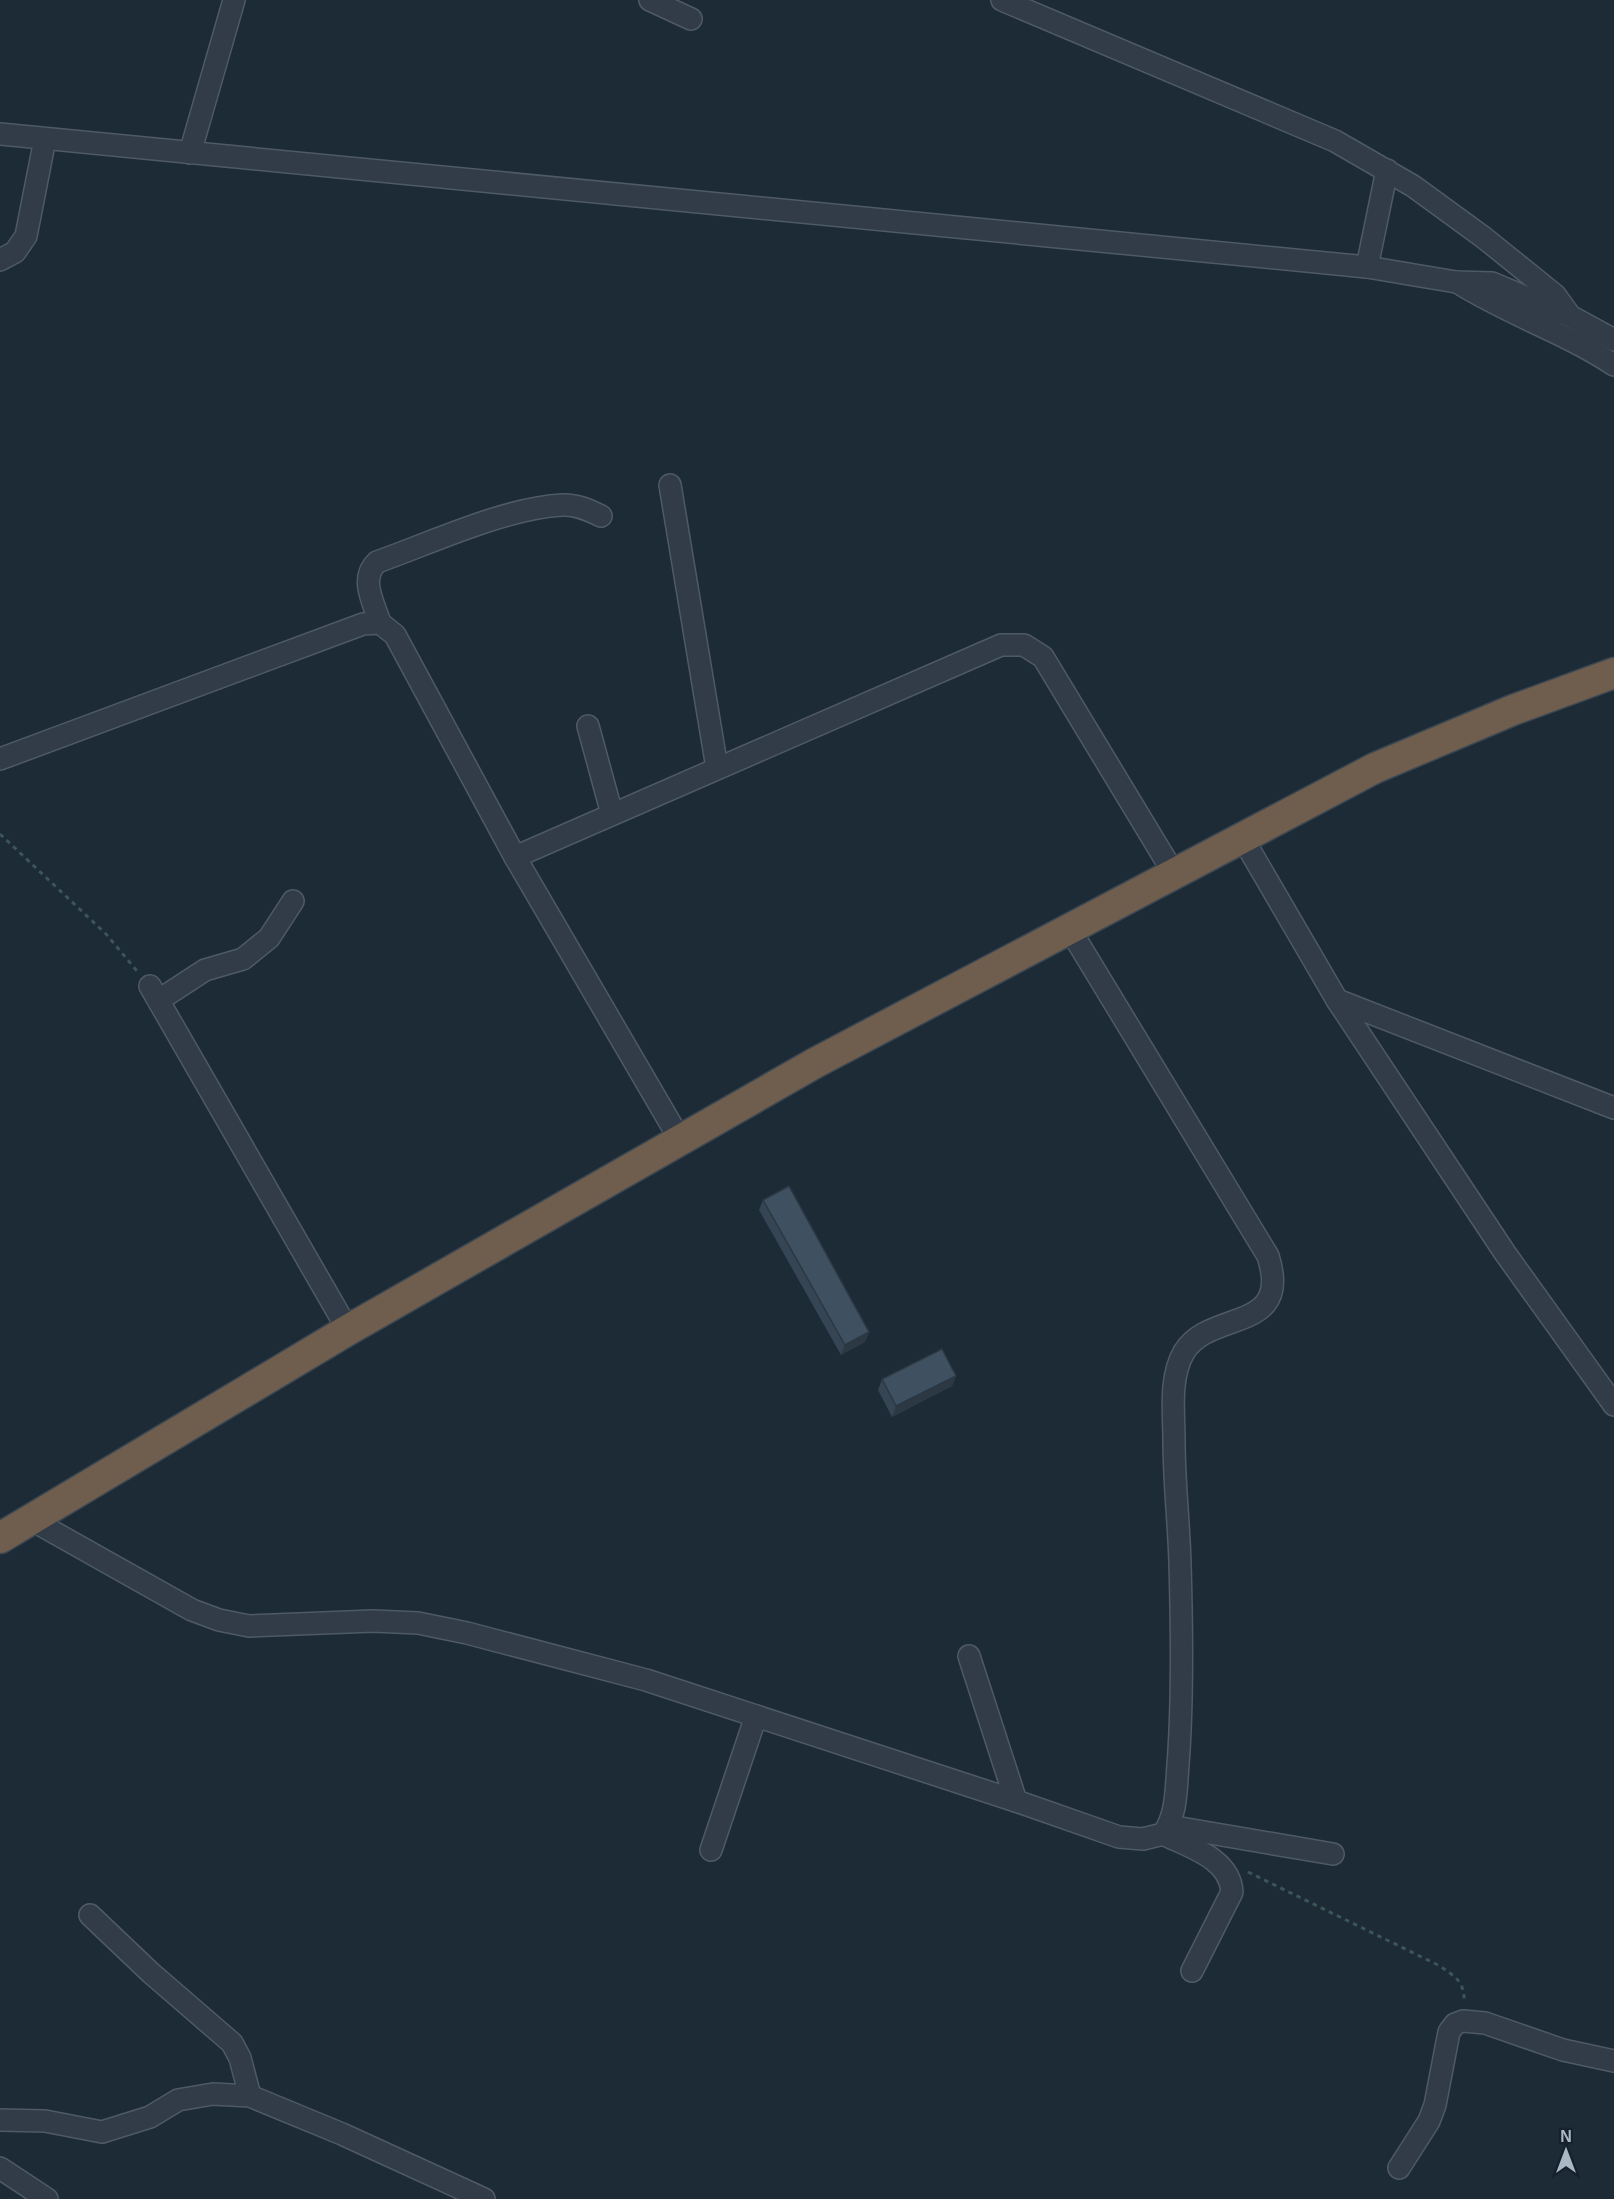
<svg xmlns="http://www.w3.org/2000/svg" width="1614" height="2199" font-family="Helvetica,sans-serif">
<style>
.lines{fill:none;stroke-linecap:round;stroke-linejoin:round}
.minor-casing{stroke:#4e5a66;stroke-width:24}
.highway-casing{stroke:#3b4752;stroke-width:33}
.path{stroke:#3c5556;stroke-width:3;stroke-dasharray:4.5 4.5;stroke-linecap:butt}
.minor{stroke:#313c48;stroke-width:21}
.highway{stroke:#6f5e4d;stroke-width:30}
.wall{fill:#364553}
.shaded-wall{fill:#2c3843}
.building{fill:#3f5060;stroke:#2c3843;stroke-width:1.5}
</style>
<rect width="100%" height="100%" fill="#1d2b37"/>
<g class="lines">
<g class="minor-casing">
<g id="minor">
<path d="M650 0 691 19"/>
<path d="M1002 0 1335 141 1413 186 1483 237 1555 295 1568 313"/>
<path d="M0 134 1367 267 1456 282 1492 283 1570 316 1614 340"/>
<path d="M190 153 234 0"/>
<path d="M0 260 15 252 26 236 45 139"/>
<path d="M1367 267 1387 170"/>
<path d="M1457 282C1507 314 1564 332 1614 365"/>
<path d="M670 485 717 768"/>
<path d="M380 623C374 603 359 579 377 562 431 543 505 508 562 505 576 504 589 510 601 516"/>
<path d="M588 726 612 814"/>
<path d="M0 759 363 624 380 623 395 635 515 857 679 1138"/>
<path d="M1242 837 1337 1000 1505 1253 1614 1405"/>
<path d="M515 857 1001 645H1024L1043 657 1173 872"/>
<path d="M150 986 348 1330"/>
<path d="M159 1000 205 970 243 959 269 938 293 901"/>
<path d="M1337 1000 1614 1108"/>
<path d="M32 1520 192 1610 219 1620 249 1626 373 1621 418 1623 467 1633 646 1680 1016 1801 1119 1837 1143 1839 1163 1834C1177 1815 1176 1789 1178 1765 1183 1699 1182 1631 1180 1564 1179 1523 1174 1482 1174 1441 1174 1412 1169 1378 1184 1352 1210 1309 1293 1334 1268 1256L1069 928"/>
<path d="M969 1656 1016 1801"/>
<path d="M1169 1826 1333 1854"/>
<path d="M1163 1834C1189 1847 1230 1858 1232 1892L1192 1971"/>
<path d="M711 1850 756 1716"/>
<path d="M90 1915 151 1973 232 2043 240 2058 250 2096"/>
<path d="M0 2120 45 2121 102 2132 150 2117 178 2100 213 2094 250 2096 342 2134 484 2199"/>
<path d="M0 2168 47 2199"/>
<path d="M1399 2168 1429 2121 1435 2105 1449 2032 1455 2024 1463 2021 1485 2023 1563 2050 1614 2061"/>
</g>
</g>
<g class="highway-casing">
<path id="highway" d="M0 1538 348 1330 815 1063 1375 768 1513 710 1614 673"/>
</g>
<g class="path">
<path d="M0 834 106 934 137 971"/>
<path d="M1248 1872 1438 1965C1453 1975 1465 1981 1464 2001"/>
</g>
<use href="#minor" class="minor"/>
<use href="#highway" class="highway"/>
</g>
<g class="wall">
<path d="M763 1200 869 1332 865 1342 841 1355 759 1210Z"/>
<path d="M956 1376 952 1386 892 1417 878 1390 882 1379Z"/>
</g>
<g class="shaded-wall">
<path d="M869 1332 865 1342 841 1355 845 1345Z"/>
<path d="M956 1376 952 1386 892 1417 896 1406Z"/>
</g>
<g class="building">
<path d="M789 1186 869 1332 845 1345 763 1200Z"/>
<path d="M942 1349 956 1376 896 1406 882 1379Z"/>
</g>
<g transform="translate(1566 2151)" stroke="#16212c" stroke-width="4.5" paint-order="stroke">
<path d="M0-4.5L10 22L0 15L-10 22Z" fill="#aab7c5"/>
<text y="-9" font-size="16" font-weight="bold" text-anchor="middle" fill="#aab7c5">N</text>
</g>
</svg>
